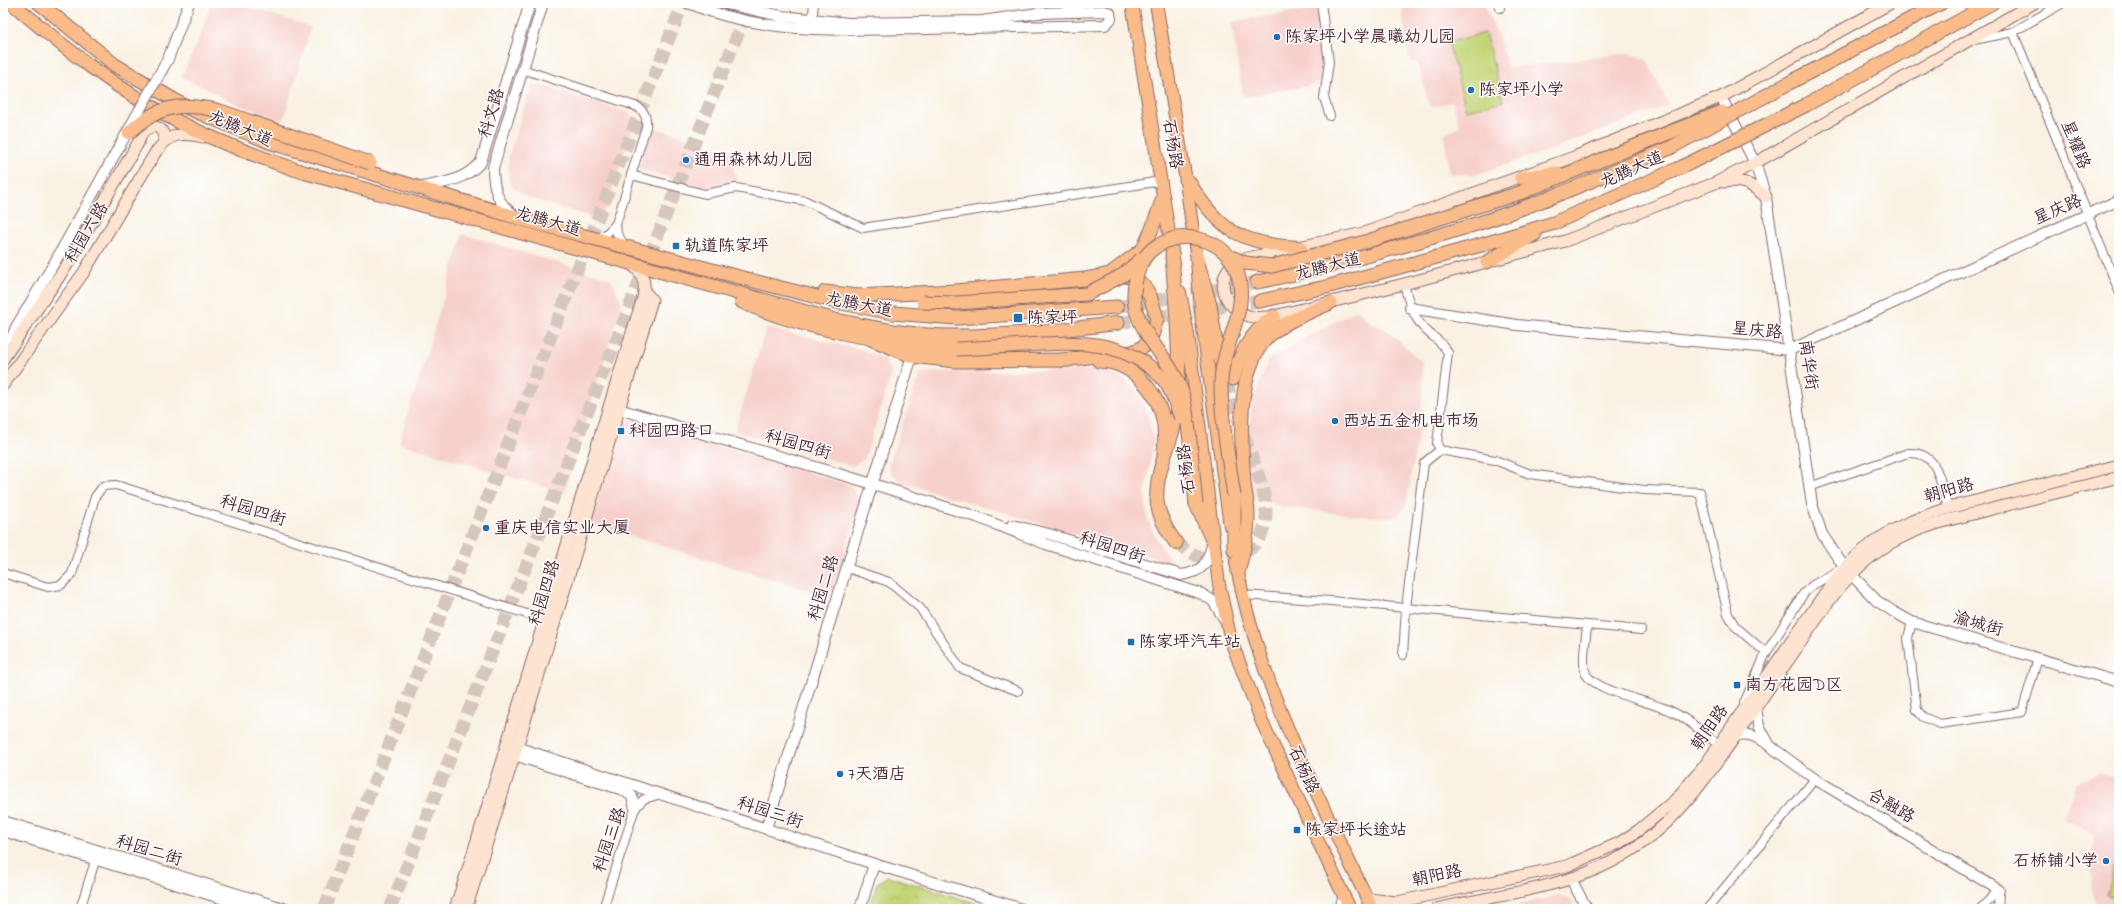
<svg xmlns="http://www.w3.org/2000/svg" width="2122" height="912" font-family="'Indie Flower','LXGW WenKai TC',sans-serif">
<style>
.built{fill:#f7d0cc}
.park{fill:url(#park-crowns);stroke:#877a52}
.garden{fill:#c4d578;stroke:#877a52}
.lines{fill:none;stroke-linecap:round;stroke-linejoin:round}
.trunk-tunnel{stroke:#d6c7be;stroke-width:13;stroke-dasharray:13 6;stroke-linecap:butt}
.minor-casing{stroke:#87686b;stroke-width:10}
.tertiary-casing{stroke:#87686b;stroke-width:12}
.secondary-casing{stroke:#87686b;stroke-width:13}
.primary-casing{stroke:#87686b;stroke-width:14}
.trunk-casing{stroke:#87686b;stroke-width:15}
.minor{stroke:#fff;stroke-width:8}
.tertiary{stroke:#fff;stroke-width:10}
.secondary{stroke:#fde4d0;stroke-width:11}
.primary{stroke:#f9bc8a;stroke-width:12}
.trunk{stroke:#f9bc8a;stroke-width:13}
.tertiary-bridge-casing{stroke:#87686b;stroke-width:12;stroke-linecap:butt}
.trunk-bridge-casing{stroke:#87686b;stroke-width:15;stroke-linecap:butt}
.tertiary-bridge{stroke:#fff;stroke-width:10}
.trunk-bridge{stroke:#f9bc8a;stroke-width:13}
.poi-dot{fill:#1f6fb2;stroke:#fff;stroke-width:1.5}
.labels{text-anchor:middle;dominant-baseline:central;stroke-width:3;stroke-linejoin:round;paint-order:stroke}
.poi-label{font-size:17px;fill:#4a1f2b;stroke:#fff;text-anchor:start}
.street-label{font-size:17px;fill:#4a1f2b;stroke:#fff}
</style>
<defs>
<pattern id="park-crowns" width="20" height="18" patternUnits="userSpaceOnUse"><rect width="20" height="18" fill="#c4d578"/><path d="M2 6a3 3 0 1 1 6 0M12 15a3 3 0 1 1 6 0" fill="none" stroke="#aab668"/></pattern>
</defs>
<rect width="100%" height="100%" fill="#fff"/>
<filter id="ink" filterUnits="userSpaceOnUse"><feTurbulence type="fractalNoise" baseFrequency=".025" numOctaves="2"/><feDisplacementMap in="SourceGraphic" scale="8" xChannelSelector="R" yChannelSelector="G"/><feConvolveMatrix kernelMatrix="1 2 1 2 8 2 1 2 1" color-interpolation-filters="sRGB"/></filter>
<filter id="wash" filterUnits="userSpaceOnUse"><feTurbulence type="fractalNoise" baseFrequency=".012" numOctaves="4" result="noise"/><feDisplacementMap in="SourceGraphic" scale="16" xChannelSelector="R" yChannelSelector="G"/><feGaussianBlur stdDeviation="0.9" result="paint"/><feColorMatrix in="noise" values="0 0 0 0 0 0 0 0 0 0 0 0 0 0 0 0 0 1.4 0 .05"/><feComposite in="paint" operator="in"/></filter>
<g filter="url(#wash)">
<rect width="100%" height="100%" fill="#f9f1e3"/>
<g class="built">
<path d="M211 3H233L311 27 283 121 237 104 181 77 197 44Z"/>
<path d="M1401 3H1483L1497 32 1508 68 1630 53 1646 59 1669 105 1547 151 1477 174H1449L1444 134 1460 127 1453 102 1430 107 1417 62H1410Z"/>
<path d="M1317 8 1324 57 1319 84 1243 97 1231 22Z"/>
<path d="M532 83 630 113 634 125 606 209 591 217 526 197 512 186 508 177 509 156Z"/>
<path d="M652 127 729 151 737 181 705 188 639 169Z"/>
<path d="M463 234 611 279 622 302 564 493 399 443Z"/>
<path d="M1358 309 1367 320 1388 331 1422 362 1423 394 1417 443 1405 508 1396 518 1352 515 1285 507 1254 498 1247 449 1253 399 1269 359Z"/>
<path d="M766 328 861 349 884 359 892 372 865 458 852 466 735 431Z"/>
<path d="M1086 370 1102 371 1120 377 1136 390 1146 409 1154 440 1145 495 1147 517 1154 535 1172 563 901 482 891 472 889 464 919 375 930 372Z"/>
<path d="M632 420 850 485 861 502 830 597 590 524 620 427Z"/>
<path d="M2098 774 2119 779V909H2101L2096 902 2091 887 2094 834 2063 818 2077 782Z"/>
<path d="M1559 895 1572 901 1575 909H1502Z"/>
</g>
<path class="park" d="M888 876 978 904 976 909H869L877 883Z"/>
<g class="garden">
<path d="M1485 33 1503 101 1466 110 1448 42Z"/>
<path d="M2117 857 2119 858V899L2106 895Z"/>
</g>
</g>
<g filter="url(#ink)">
<g class="lines">
<g class="trunk-tunnel">
<path d="M1117 307 1257 282"/>
<path d="M1118 323 1260 301"/>
<path d="M1176 543C1192 555 1215 567 1235 558 1287 535 1261 483 1247 444 1239 422 1232 402 1226 380"/>
<path d="M324 909 683 3"/>
<path d="M390 909 750 3"/>
</g>
<g class="minor-casing">
<g id="minor">
<path d="M1321 3 1329 62 1324 98 1330 116"/>
<path d="M1499 3 1500 8"/>
<path d="M812 24 814 3"/>
<path d="M2013 32 2119 291"/>
<path d="M1974 40 2013 32 2063 3"/>
<path d="M522 69 638 107C645 113 647 117 646 127L616 224"/>
<path d="M631 175 705 194 736 188 806 201 863 228 1161 181"/>
<path d="M596 238 605 235 616 224 617 234 626 247"/>
<path d="M1404 284C1408 299 1412 315 1423 327 1432 338 1441 339 1448 353L1437 444 1440 450 1495 460 1530 474 1644 490 1700 492 1728 614 1735 626 1766 653"/>
<path d="M1809 487 1908 453C1940 451 1940 484 1948 508"/>
<path d="M847 568 889 582 920 608 960 668 1018 691"/>
<path d="M3 573 48 587 61 585 72 574 95 497 103 486 116 485 549 621"/>
<path d="M1242 595 1331 601 1641 630"/>
<path d="M1912 622 1908 638 1917 710 1923 717 1940 724 2022 712 2038 658"/>
<path d="M1587 627C1586 638 1580 669 1588 677 1604 694 1652 701 1675 713 1691 721 1705 735 1719 745"/>
<path d="M1403 655 1406 608 1424 463 1440 450"/>
<path d="M1744 703 1766 653 1804 593 1813 585 1841 569"/>
<path d="M80 909 97 855"/>
<path d="M603 909 635 808 644 799 661 794"/>
<path d="M1707 909 1815 779"/>
<path d="M1980 909 1999 890"/>
<path d="M1998 909 1999 890"/>
</g>
</g>
<g class="tertiary-casing">
<g id="tertiary">
<path d="M688 3C763 35 844 30 924 29 984 28 1045 26 1105 25L1111 19 1110 13 1104 11 1038 13 982 21 849 23 781 16 723 3"/>
<path d="M168 59 189 3"/>
<path d="M1721 97 1755 163 1766 197 1812 504 1822 534 1844 567 1877 601 1894 612 1912 622 2119 682"/>
<path d="M422 187C447 182 463 181 481 162L530 3"/>
<path d="M515 215C497 205 493 187 493 168L543 3"/>
<path d="M1410 308 1517 325 1790 350 2119 200"/>
<path d="M8 347 16 327 56 260"/>
<path d="M612 407 873 484 977 517 1046 544 1202 594 1213 601 1225 620"/>
<path d="M1012 525 1049 534 1181 575C1204 572 1207 563 1213 543"/>
<path d="M1736 736C1749 731 1759 739 1770 746L1759 726 1756 708"/>
<path d="M510 745 874 864 1022 909"/>
<path d="M1770 746 1815 779 1999 890"/>
<path d="M508 753 623 790 632 796 635 808"/>
<path d="M3 821 286 909"/>
<path d="M766 829 912 356"/>
<path d="M3 831 256 909"/>
<path d="M1571 879 1587 909"/>
<path d="M860 909 874 864"/>
<path d="M1340 909 1344 896"/>
</g>
</g>
<g class="secondary-casing">
<g id="secondary">
<path d="M1891 3 1721 97 1574 157 1364 233 1238 260C1213 276 1222 308 1249 316 1257 319 1265 317 1274 316L1404 284 1565 241 1715 183 1755 163 2034 3"/>
<path d="M143 131 153 126C162 128 164 132 164 141"/>
<path d="M1723 182C1744 179 1751 184 1766 197"/>
<path d="M3 359 67 265 138 143 143 131V115"/>
<path d="M3 385 84 272 155 153C170 133 179 132 203 137"/>
<path d="M1367 899 1397 902 1567 866 1619 843 1639 830 1675 800 1705 765 1832 583C1879 522 1933 512 2003 494 2042 484 2080 475 2119 465"/>
<path d="M455 909C521 706 578 501 643 298 646 282 644 274 631 264"/>
<path d="M466 909 517 747 652 300 648 295 643 298"/>
<path d="M1436 909C1488 897 1553 889 1601 867 1668 836 1698 789 1739 731 1769 689 1798 646 1827 604 1845 579 1864 559 1891 543 1921 525 1958 518 1992 509 2034 498 2077 488 2119 477"/>
</g>
</g>
<g class="primary-casing">
<g id="primary">
<path d="M1132 3 1174 264"/>
<path d="M1156 3 1185 175 1197 260 1202 322 1230 526"/>
<path d="M1189 181C1218 231 1243 245 1301 247"/>
<path d="M1180 292 1188 335 1219 585 1231 641 1262 722 1350 909"/>
<path d="M1236 562C1258 685 1319 797 1372 909"/>
</g>
</g>
<g class="trunk-casing">
<g id="trunk">
<path d="M12 3C63 47 117 90 177 121 217 142 261 158 303 172L835 320C875 328 917 337 958 336 1012 336 1065 330 1118 323"/>
<path d="M39 3 115 65 188 108 269 142 525 220 765 284 841 303 893 313 957 318 1117 307"/>
<path d="M1791 82 1941 3"/>
<path d="M1806 105 1992 3"/>
<path d="M1521 178 1556 173"/>
<path d="M1522 192 1663 135"/>
<path d="M1172 255C1176 309 1182 361 1176 416 1173 441 1158 464 1157 490 1155 510 1164 527 1176 543"/>
<path d="M1197 260 1210 305 1217 350 1224 372"/>
<path d="M1487 262 1535 234"/>
<path d="M1110 274 1143 249 1152 229 1163 198"/>
<path d="M1257 282C1330 267 1402 247 1473 225 1540 204 1605 175 1670 148"/>
<path d="M825 292 865 297"/>
<path d="M857 296 956 291 1085 279 1110 274 1131 277 1145 287 1150 296 1157 318 1153 333 1143 347 1133 352 1062 360"/>
<path d="M1260 301 1326 287 1481 245 1554 223 1682 167"/>
<path d="M742 302C809 332 883 341 956 349"/>
<path d="M871 339 912 356 956 361 1069 360"/>
<path d="M1099 361C1133 362 1159 392 1164 425 1165 435 1165 446 1164 456"/>
<path d="M1233 379C1240 352 1251 333 1274 316"/>
<path d="M1234 496V550"/>
<path d="M1196 504 1213 542"/>
<path d="M1238 572C1243 553 1248 535 1248 515 1248 504 1245 493 1244 482 1241 439 1236 383 1261 345 1275 324 1309 313 1330 303"/>
</g>
</g>
<use href="#minor" class="minor"/>
<use href="#tertiary" class="tertiary"/>
<use href="#secondary" class="secondary"/>
<use href="#primary" class="primary"/>
<use href="#trunk" class="trunk"/>
<g class="tertiary-bridge-casing">
<path id="tertiary-bridge" d="M56 260 168 59"/>
</g>
<g class="trunk-bridge-casing">
<g id="trunk-bridge">
<path d="M129 133C157 105 182 102 220 111L370 163"/>
<path d="M1663 135 1722 112"/>
<path d="M1670 148 1791 82"/>
<path d="M1682 167 1806 105"/>
<path d="M1231 257 1245 263 1272 266 1365 242 1522 192"/>
<path d="M923 302 957 303 1087 294 1123 275 1141 259"/>
<path d="M956 349C980 348 1003 346 1026 345 1075 341 1127 339 1163 379 1172 389 1176 405 1181 418"/>
<path d="M1196 504C1192 470 1191 429 1183 396 1171 351 1121 327 1137 275 1140 263 1147 252 1157 246 1172 236 1189 235 1206 241 1221 246 1230 255 1236 269 1252 309 1221 344 1221 384 1221 422 1229 459 1234 496"/>
</g>
</g>
<use href="#tertiary-bridge" class="tertiary-bridge"/>
<use href="#trunk-bridge" class="trunk-bridge"/>
</g>
</g>
<g class="poi-dot">
<circle cx="1277" cy="37" r="4"/>
<circle cx="1471" cy="90" r="4"/>
<circle cx="686" cy="160" r="4"/>
<rect x="672" y="242" width="8" height="8" rx="2"/>
<rect x="1013" y="313" width="10" height="10" rx="2"/>
<circle cx="1335" cy="421" r="4"/>
<rect x="617" y="427" width="8" height="8" rx="2"/>
<circle cx="486" cy="528" r="4"/>
<rect x="1127" y="638" width="8" height="8" rx="2"/>
<rect x="1733" y="681" width="8" height="8" rx="2"/>
<circle cx="840" cy="774" r="4"/>
<rect x="1293" y="826" width="8" height="8" rx="2"/>
<circle cx="2106" cy="861" r="4"/>
</g>
<g class="labels">
<g class="poi-label">
<text x="1285" y="37">陈家坪小学晨曦幼儿园</text>
<text x="1479" y="90">陈家坪小学</text>
<text x="694" y="160">通用森林幼儿园</text>
<text x="684" y="246">轨道陈家坪</text>
<text x="1027" y="318">陈家坪</text>
<text x="1343" y="421">西站五金机电市场</text>
<text x="629" y="431">科园四路口</text>
<text x="494" y="528">重庆电信实业大厦</text>
<text x="1139" y="642">陈家坪汽车站</text>
<text x="1745" y="685">南方花园D区</text>
<text x="848" y="774">7天酒店</text>
<text x="1305" y="830">陈家坪长途站</text>
<text x="2098" y="861" text-anchor="end">石桥铺小学</text>
</g>
<g class="street-label">
<text transform="translate(492 113) rotate(-73)">科文路</text>
<text transform="translate(240 129) rotate(23)">龙腾大道</text>
<text transform="translate(1172 144) rotate(81)">石杨路</text>
<text transform="translate(2075 145) rotate(68)">星耀路</text>
<text transform="translate(1632 170) rotate(-24)">龙腾大道</text>
<text transform="translate(2058 210) rotate(-24)">星庆路</text>
<text transform="translate(548 222) rotate(16)">龙腾大道</text>
<text transform="translate(87 233) rotate(-59)">科园六路</text>
<text transform="translate(1328 267) rotate(-14)">龙腾大道</text>
<text transform="translate(859 305) rotate(11)">龙腾大道</text>
<text transform="translate(1757 331) rotate(5)">星庆路</text>
<text transform="translate(1808 365) rotate(82)">南华街</text>
<text transform="translate(798 445) rotate(16)">科园四街</text>
<text transform="translate(1187 469) rotate(-97)">石杨路</text>
<text transform="translate(1949 491) rotate(-16)">朝阳路</text>
<text transform="translate(253 511) rotate(17)">科园四街</text>
<text transform="translate(1112 548) rotate(18)">科园四街</text>
<text transform="translate(824 588) rotate(-73)">科园二路</text>
<text transform="translate(545 593) rotate(-73)">科园四路</text>
<text transform="translate(1978 624) rotate(16)">渝城街</text>
<text transform="translate(1710 728) rotate(-55)">朝阳路</text>
<text transform="translate(1303 770) rotate(65)">石杨路</text>
<text transform="translate(1891 806) rotate(31)">合融路</text>
<text transform="translate(770 813) rotate(18)">科园三街</text>
<text transform="translate(610 840) rotate(-71)">科园三路</text>
<text transform="translate(149 851) rotate(17)">科园二街</text>
<text transform="translate(1437 876) rotate(-12)">朝阳路</text>
</g>
</g>
<rect width="2122" height="912" fill="none" stroke="#fff" stroke-width="16"/>
</svg>
